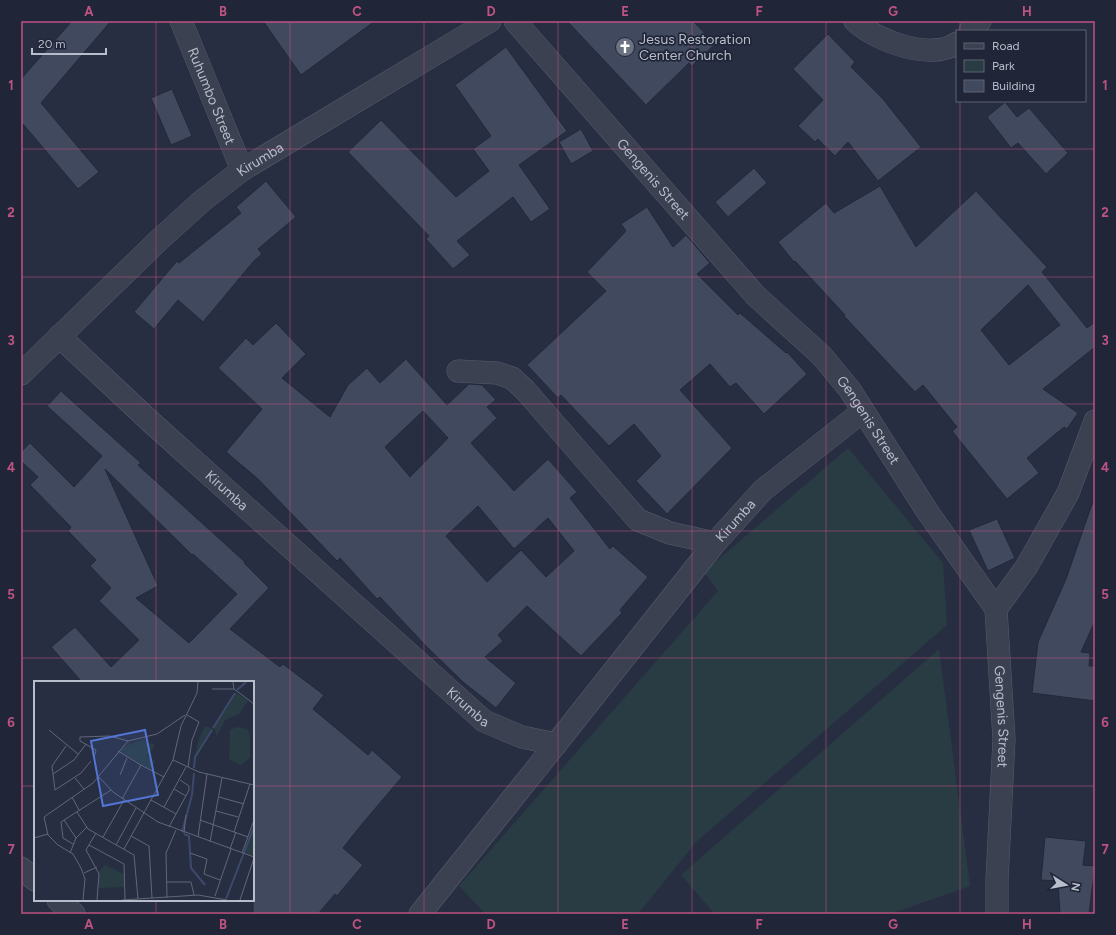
<svg xmlns="http://www.w3.org/2000/svg" width="1116" height="935" font-family="Figtree,sans-serif">
<style>
.green{fill:#293c43}
.building{fill:#41495f;stroke:#222839;fill-rule:evenodd}
.lines{fill:none;stroke-linecap:round;stroke-linejoin:round}
.minor-casing{stroke:#565c6c;stroke-width:23}
.minor{stroke:#3b4151;stroke-width:22}
.grid{fill:none;stroke:#be5282;stroke-width:1;stroke-opacity:0.55}
.labels{text-anchor:middle;dominant-baseline:central;stroke-width:3.5;stroke-linejoin:round;paint-order:stroke}
.poi-label{font-size:14px;fill:#b8bdcb;stroke:#202637;text-anchor:start}
.street-label{font-size:14px;fill:#b8bdcb;stroke:#202637}
.inset-river{fill:none;stroke:#3d496a;stroke-width:2}
.inset-road{fill:none;stroke:#616779;stroke-width:1}
.view{fill:#5375d3;fill-opacity:0.15;stroke:#5375d3;stroke-width:2}
.inset-edge{fill:none;stroke:#b8bdcb;stroke-width:2}
.neatline{fill:none;stroke:#be5282;stroke-width:1.5}
.grid-label{font-size:13px;text-anchor:middle;font-weight:bold;fill:#be5282}
</style>
<rect width="100%" height="100%" fill="#272e42"/>
<g class="green">
<path d="M848 448 943 563 947 625 696 842 638 914H486L459 886 718 591 704 572Z"/>
<path d="M939 649 970 886 890 914H715L681 875Z"/>
</g>
<g class="building">
<path d="M72 21H111L41 103 99 172 78 189 23 124 21 126V79Z"/>
<path d="M263 21H375L301 75Z"/>
<path d="M567 21H693L715 44 692 66 689 63 646 105Z"/>
<path d="M828 34 855 62 851 67 883 99 921 147 878 181 848 142 835 156 818 139 815 142 798 126 823 100 793 69Z"/>
<path d="M506 47 567 131 519 165 550 209 531 222 513 197 457 241 470 255 453 269 426 239 429 236 348 152 381 120 456 197 489 171 473 149 491 136 455 85Z"/>
<path d="M172 89 192 136 171 145 151 98Z"/>
<path d="M1005 102 1017 117 1029 108 1068 153 1046 174 1018 143 1011 148 987 117Z"/>
<path d="M581 129 593 151 571 164 559 142Z"/>
<path d="M754 168 767 183 728 217 715 202Z"/>
<path d="M266 181 296 217 258 249 262 254 253 262 203 322 178 300 154 329 134 312 177 261 179 263 241 213 236 207Z"/>
<path d="M880 186 916 247 976 191 1047 267 1042 272 1087 328 1095 322V347L1043 389 1078 413 1067 429 1064 427 1027 458 1039 473 1007 499 952 431 957 427 923 385 915 392 844 316 845 315 795 261 794 262 778 242 826 203 834 213ZM1028 285 1060 325 1009 365 981 330Z"/>
<path d="M647 207 673 247 686 235 710 263 697 274 738 315 740 313 786 353 787 352 807 374 764 414 736 383 730 387 710 364 680 390 732 448 667 514 636 481 661 456 634 424 609 446 561 395 558 398 527 365 606 291 587 272 626 231 621 224Z"/>
<path d="M276 323 306 354 282 378 330 417 348 385 367 368 380 383 406 359 447 405 469 384 482 385 496 400 487 407 497 418 471 443 514 491 548 459 577 492 570 498 610 549 613 546 648 577 620 610 622 613 581 656 527 606 498 635 503 641 485 657 516 683 496 708 463 682 425 645 380 597 377 599 340 558 337 561 258 479 226 452 262 409 218 368 246 338 253 345ZM423 411 448 438 410 477 385 447ZM478 506 514 549 548 518 574 551 546 577 521 550 487 582 446 536Z"/>
<path d="M61 391 141 463 138 465 245 562 244 563 269 588 230 629 280 667 283 664 324 695 313 709 368 755 372 750 402 777 362 824 343 848 363 865 337 896 335 894 318 914H253V682H82L51 647 75 627 111 667 139 640 99 601 111 588 90 566 96 560 68 531 71 527 30 485 38 477 21 461V452L30 443 74 487 102 456 47 406ZM105 469 192 555 193 554 237 594 189 643 136 598 158 586Z"/>
<path d="M1092 504H1095V621L1081 652 1090 653 1089 666H1095V701L1032 693 1038 642 1066 579Z"/>
<path d="M997 519 1015 558 988 571 969 530Z"/>
<path d="M1045 837 1086 841 1083 865 1095 866 1089 914H1060L1058 881 1041 880Z"/>
</g>
<g class="lines">
<g class="minor-casing">
<g id="minor">
<path id="s1" d="M181 21 242 170"/>
<path id="s2" d="M515 21 756 296 822 356 850 390 927 511 996 609 1004 739 997 880V914"/>
<path d="M855 21C876 41 931 61 957 43"/>
<path d="M970 31 980 21"/>
<path id="s3" d="M59 336 152 423 484 721 522 737 556 744 715 543 763 490 863 411"/>
<path d="M458 371 497 373 512 378 525 390 638 520 670 533 715 543"/>
<path id="s4" d="M21 374 159 240 202 201 242 170 490 21"/>
<path d="M996 609 1027 566 1068 493 1095 421"/>
<path d="M21 868 35 880"/>
<path d="M58 900 74 914"/>
<path d="M420 914 556 744"/>
</g>
</g>
<use href="#minor" class="minor"/>
</g>
<path class="grid" d="M156 21V682M290 21V914M424 21V914M558 21V914M692 21V914M826 21V914M960 21V31M960 101V914M21 149H1095M21 277H1095M21 404H1095M21 531H1095M21 658H1095M21 786H35M253 786H1095M156 900V914"/>
<defs>
<g id="church-disc" transform="scale(1)"><circle r="9.5" fill="#6b7280" stroke="#202637"/><path d="M-1.2-6h2.4v3.5h3.3v2.4h-3.3V6h-2.4V-.1h-3.3v-2.4h3.3Z" fill="#fff"/></g>
</defs>
<g fill-rule="evenodd">
<use href="#church-disc" x="625" y="47"/>
</g>
<g class="labels">
<g class="poi-label">
<text x="639" y="39">Jesus Restoration<tspan x="639" dy="16">Center Church</tspan></text>
</g>
<g class="street-label">
<text stroke="none"><textPath href="#s1" startOffset="81">Ruhumbo Street</textPath></text>
<text stroke="none"><textPath href="#s4" startOffset="322">Kirumba</textPath></text>
<text stroke="none"><textPath href="#s2" startOffset="210">Gengenis Street</textPath></text>
<text stroke="none"><textPath href="#s2" startOffset="534">Gengenis Street</textPath></text>
<text stroke="none"><textPath href="#s3" startOffset="228">Kirumba</textPath></text>
<text stroke="none"><textPath href="#s3" startOffset="936">Kirumba</textPath></text>
<text stroke="none"><textPath href="#s3" startOffset="552">Kirumba</textPath></text>
<text stroke="none"><textPath href="#s2" startOffset="870">Gengenis Street</textPath></text>
</g>
</g>
<g transform="translate(34 681)">
<rect width="220" height="220" fill="#272e42"/>
<path d="M202 12 214 20 205 33 191 39 183 55 180 47ZM171 45 179 48 160 78 165 57ZM203 46 213 48 216 54V76L207 84 195 78 196 49ZM110 58 113 63 119 62 121 65 113 75 121 80 116 88 86 70 95 62 112 75 97 63ZM220 143V175L210 171ZM71 184 90 193V206L65 207V190Z" fill="#293c43"/>
<path class="inset-river" d="M203 9 212 1M179 47 201 12M160 87 161 76 178 49M148 151 158 114 160 92M150 153 155 155 157 187 171 204M192 218 220 146"/>
<path class="inset-road" d="M164 1 163 12 147 45 139 79 165 91 220 104M199 1 200 8 220 23M178 8H200M153 34 165 41 158 59 154 86M15 49 44 73M32 65 18 85 21 109 47 92 57 80M84 70 107 84 88 118M60 77 62 69 46 60V56L76 55 94 60M107 84 130 96M19 93 40 79 52 63M86 94 93 77M64 95 79 111 124 141 220 176M41 97 50 108M140 108 152 115M38 116 45 129M185 116 210 123M117 119 142 133M130 126 152 86M182 130 204 136M43 131 54 148 100 174 104 218M10 136 59 102 94 60 123 53 151 34M10 136 14 154 24 164 39 173 47 187 51 198 49 219M30 139 42 157M166 139 214 156M135 146 155 109V105L146 99M200 151 216 103M62 152 52 169 65 193 63 219M150 152 152 134M97 155 115 165 118 217M69 156 90 119M164 156 173 93M0 157 14 153M176 161 188 97M39 163 29 157 27 141 77 109M55 164 90 183 91 219M82 164 102 127M90 168 139 79M196 168 202 151M36 172 42 157 53 146M156 172 173 178 170 193 186 199M208 172 220 139M50 192 63 186M133 201H157L160 214M181 215 197 168M133 217 132 172 142 149M88 219 164 214 193 219M206 219 220 177"/>
<path class="view" d="M111 49 124 114 69 125 57 60Z"/>
<rect width="220" height="220" class="inset-edge"/>
</g>
<rect width="1116" height="935" fill="none" stroke="#202637" stroke-width="44"/>
<rect x="956" y="30" width="130" height="72" fill="#202637" stroke="#5d6272"/>
<rect x="964" y="43" width="20" height="6" fill="#3b4151" stroke="#5d6272"/>
<text x="992" y="50" font-size="12" fill="#b8bdcb">Road</text>
<rect x="964" y="60" width="20" height="12" fill="#293c43" stroke="#5d6272"/>
<text x="992" y="70" font-size="12" fill="#b8bdcb">Park</text>
<rect x="964" y="80" width="20" height="12" fill="#41495f" stroke="#5d6272"/>
<text x="992" y="90" font-size="12" fill="#b8bdcb">Building</text>
<g transform="translate(1066 885) rotate(101)" stroke="#202637" stroke-width="3" paint-order="stroke">
<path d="M0-3L7 15L0 10L-7 15Z" fill="#b8bdcb"/>
<text y="-6" font-size="11" font-weight="bold" text-anchor="middle" fill="#b8bdcb">N</text>
</g>
<path d="M32 48v6h74v-6" fill="none" stroke="#b8bdcb" stroke-width="2"/>
<text x="38" y="48" font-size="12" fill="#b8bdcb" stroke="#202637" stroke-width="3" paint-order="stroke">20 m</text>
<rect x="22" y="22" width="1072" height="891" class="neatline"/>
<g class="grid-label">
<text x="89" y="16">A</text>
<text x="223" y="16">B</text>
<text x="357" y="16">C</text>
<text x="491" y="16">D</text>
<text x="625" y="16">E</text>
<text x="759" y="16">F</text>
<text x="893" y="16">G</text>
<text x="1027" y="16">H</text>
<text x="11" y="90">1</text>
<text x="1105" y="90">1</text>
<text x="11" y="217">2</text>
<text x="1105" y="217">2</text>
<text x="11" y="345">3</text>
<text x="1105" y="345">3</text>
<text x="11" y="472">4</text>
<text x="1105" y="472">4</text>
<text x="11" y="599">5</text>
<text x="1105" y="599">5</text>
<text x="11" y="727">6</text>
<text x="1105" y="727">6</text>
<text x="11" y="854">7</text>
<text x="1105" y="854">7</text>
<text x="89" y="929">A</text>
<text x="223" y="929">B</text>
<text x="357" y="929">C</text>
<text x="491" y="929">D</text>
<text x="625" y="929">E</text>
<text x="759" y="929">F</text>
<text x="893" y="929">G</text>
<text x="1027" y="929">H</text>
</g>
</svg>
